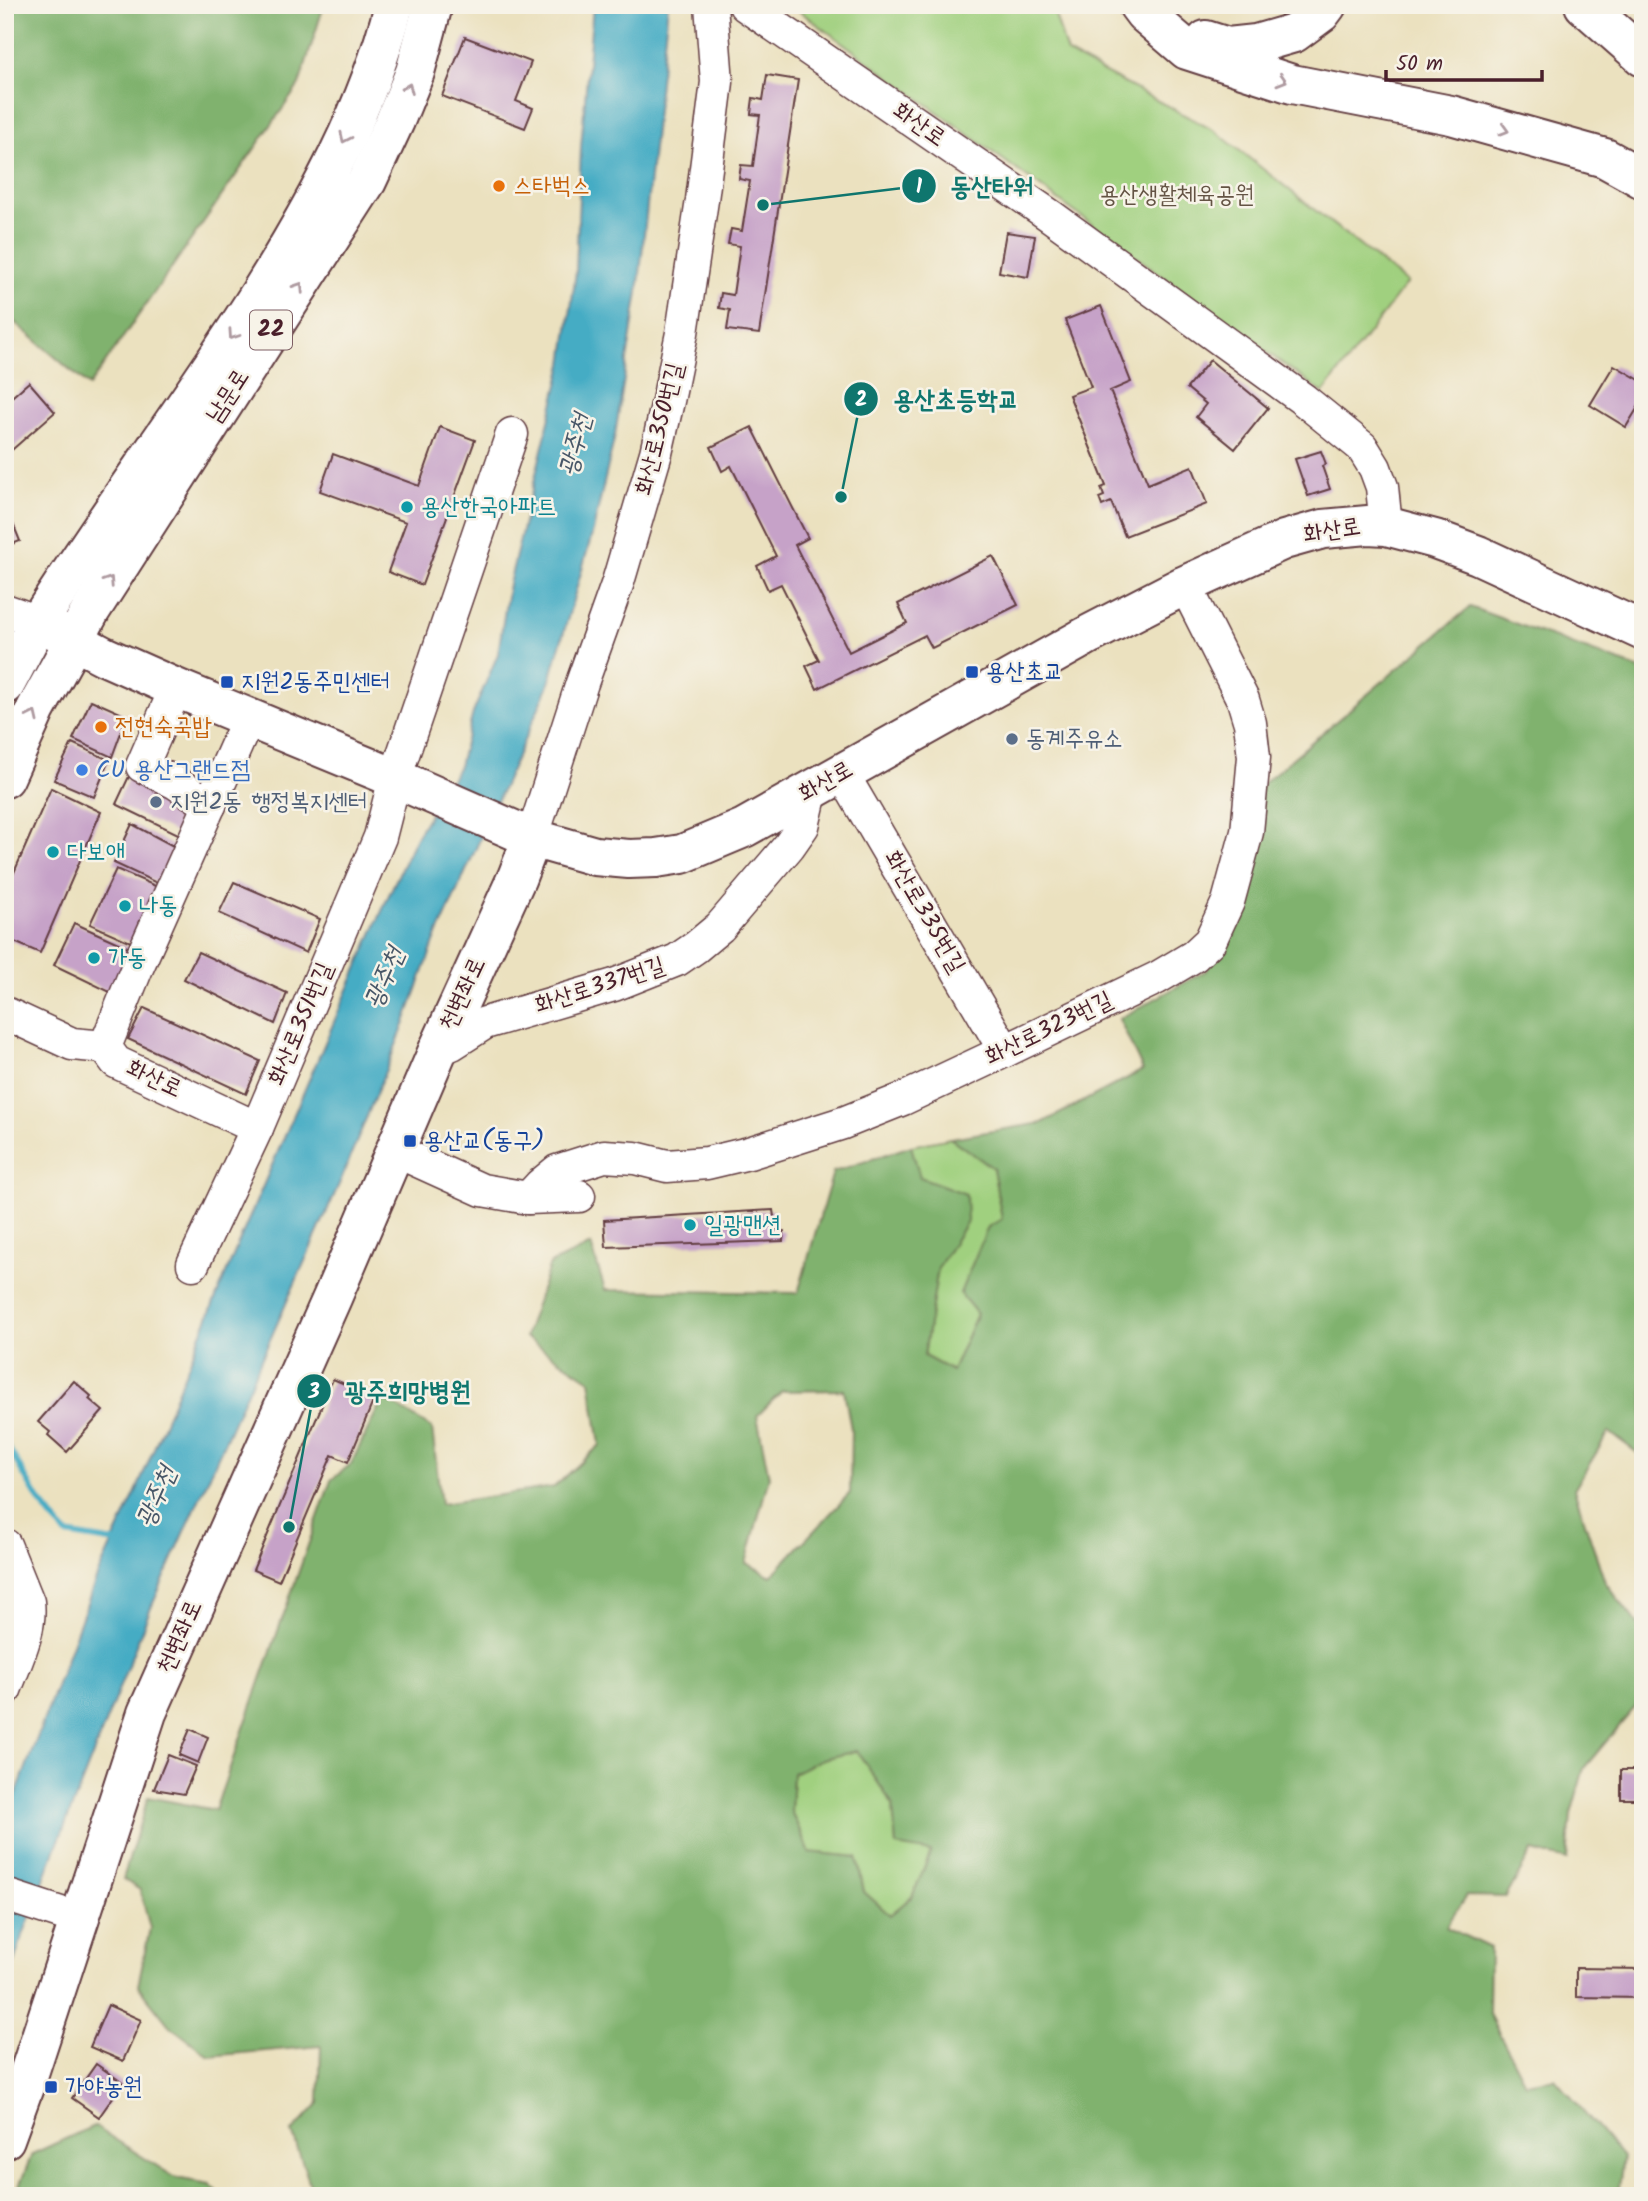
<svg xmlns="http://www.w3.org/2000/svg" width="1648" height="2201" font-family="Kalam,'Poor Story',sans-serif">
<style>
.green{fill:#a0d07f;stroke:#757855;stroke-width:2}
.forest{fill:#80b26e;stroke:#65684c;stroke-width:2;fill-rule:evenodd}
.water{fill:#45acc4;stroke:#486678;stroke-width:2}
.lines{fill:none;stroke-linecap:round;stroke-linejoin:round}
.stream{stroke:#45acc4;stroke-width:6}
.building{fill:#c6a2c8}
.minor-casing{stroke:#623c41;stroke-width:35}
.major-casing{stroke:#623c41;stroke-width:42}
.highway-casing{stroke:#623c41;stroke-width:42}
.minor{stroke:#fff;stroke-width:32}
.major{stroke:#fff;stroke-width:38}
.highway{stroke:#fff;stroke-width:38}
.oneway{stroke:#ae9aa0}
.food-dot{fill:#e8710a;stroke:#f7f3e8;stroke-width:2.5}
.culture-dot{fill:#0f9aa8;stroke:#f7f3e8;stroke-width:2.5}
.transit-dot{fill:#1a4fb4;stroke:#f7f3e8;stroke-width:2.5}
.service-dot{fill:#5c6f8a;stroke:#f7f3e8;stroke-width:2.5}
.shop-dot{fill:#3f7fe0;stroke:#f7f3e8;stroke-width:2.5}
.labels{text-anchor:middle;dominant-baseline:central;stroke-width:5;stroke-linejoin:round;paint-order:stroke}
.shield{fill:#f7f3e8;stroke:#7e5f64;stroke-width:2}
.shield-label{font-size:23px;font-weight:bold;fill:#4a1f2b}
.street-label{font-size:24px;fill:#4a1f2b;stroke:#f7f3e8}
.food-label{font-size:24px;fill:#c56008;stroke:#f7f3e8;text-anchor:start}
.park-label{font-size:24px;fill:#645444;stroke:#f7f3e8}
.culture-label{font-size:24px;fill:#0d838f;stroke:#f7f3e8;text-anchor:start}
.transit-label{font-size:24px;fill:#164399;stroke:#f7f3e8;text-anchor:start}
.service-label{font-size:24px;fill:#4e5e75;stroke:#f7f3e8;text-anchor:start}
.shop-label{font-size:24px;fill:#366cbe;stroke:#f7f3e8;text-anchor:start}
.water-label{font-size:26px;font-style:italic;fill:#485768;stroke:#f7f3e8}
.leader{fill:none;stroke:#0f766e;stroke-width:2.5}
.callout-dot{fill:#0f766e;stroke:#f7f3e8;stroke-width:2.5}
.mark-label{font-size:21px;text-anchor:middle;font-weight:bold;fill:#fff}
.callout-label{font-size:26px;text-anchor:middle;font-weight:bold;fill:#0f766e;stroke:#f7f3e8;stroke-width:5;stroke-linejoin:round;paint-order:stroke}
</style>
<rect width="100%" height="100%" fill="#f7f3e8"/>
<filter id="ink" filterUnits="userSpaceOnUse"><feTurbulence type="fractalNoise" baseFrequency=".0143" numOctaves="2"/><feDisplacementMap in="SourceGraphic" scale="14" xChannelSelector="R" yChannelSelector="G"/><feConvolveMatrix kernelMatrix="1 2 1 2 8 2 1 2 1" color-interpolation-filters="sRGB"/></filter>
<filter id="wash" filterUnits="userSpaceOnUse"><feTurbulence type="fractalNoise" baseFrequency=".00686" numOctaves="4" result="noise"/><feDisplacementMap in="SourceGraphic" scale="28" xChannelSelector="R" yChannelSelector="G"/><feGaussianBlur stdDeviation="1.57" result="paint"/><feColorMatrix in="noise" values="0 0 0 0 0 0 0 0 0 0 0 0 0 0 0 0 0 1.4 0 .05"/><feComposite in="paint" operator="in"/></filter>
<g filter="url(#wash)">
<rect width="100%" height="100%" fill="#ebe1bf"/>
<g class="green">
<path d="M791 5H1052L1067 53 1215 131 1407 283 1323 393Z"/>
<path d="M950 1138 993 1168 1002 1219 988 1227 977 1314 952 1371 924 1356 938 1268 967 1221 919 1177 911 1146Z"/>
<path d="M857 1751 893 1805 896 1846 932 1851 912 1897 890 1915 864 1892 857 1857 810 1853 791 1811 793 1773 822 1759Z"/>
</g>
<g class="forest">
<path d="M5 5H324L299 85 89 386 5 314Z"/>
<path d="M1470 607 1634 667 1643 672V1457L1609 1432 1574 1489 1605 1582 1643 1631V1698L1584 1768 1571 1814 1567 1860 1532 1851 1506 1897 1466 1896 1446 1927 1490 1948 1489 2014 1525 2083 1555 2078 1623 2157 1618 2196H314L292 2132 319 2103 321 2046 209 2056 169 2025 138 1986 150 1928 140 1890 123 1879 148 1797 215 1810 331 1480 351 1464 383 1398 432 1428 441 1504 554 1487 600 1445 590 1380 525 1337 550 1264 591 1245 605 1290 798 1293 833 1172 911 1146 920 1177 966 1194 967 1221 938 1268 924 1356 952 1371 977 1314 960 1293 988 1227 1002 1219 993 1168 950 1138 1042 1123 1143 1070 1119 1019 1207 970 1253 868 1260 786ZM844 1390 851 1429 850 1493 771 1576 746 1563 769 1477 757 1416 782 1391ZM857 1751 893 1805 896 1846 931 1852 912 1897 890 1915 864 1892 857 1857 809 1852 791 1811 793 1773 822 1759Z"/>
<path d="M94 2126 176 2178 210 2184 222 2196H15L32 2154Z"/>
</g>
<path class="water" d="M593 5H668L638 292 615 435 593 531 548 687 435 940 401 1033 340 1182 150 1610 54 1853 19 1946 5 1992V1824L98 1574 136 1492 241 1237 388 897 416 837 459 766 473 713 498 654 509 584 563 364 576 272 581 147Z"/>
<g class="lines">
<path class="stream" d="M5 1442 40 1502 66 1534 121 1543"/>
</g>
<g id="blocks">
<g class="building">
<path d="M465 37 531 62 516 101 533 108 525 128 442 96Z"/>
<path d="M767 75 798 80 759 334 727 330 730 310 719 308 721 293 733 295 740 246 728 244 731 229 742 231 750 181 739 179 741 165 753 166 760 115 751 114 753 98 763 100Z"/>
<path d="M1006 232 1035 236 1028 277 999 272Z"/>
<path d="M1101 306 1131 382 1110 391 1148 484 1192 466 1207 504 1125 536 1111 502 1102 506 1099 498 1104 496 1101 488 1106 486 1069 395 1091 387 1065 320Z"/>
<path d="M1210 360 1268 408 1235 449 1196 417 1206 404 1187 388Z"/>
<path d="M1614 365 1643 382V399L1626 427 1590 405Z"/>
<path d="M29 382 55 412 5 456V403Z"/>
<path d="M440 427 475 440 422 585 388 572 406 522 320 491 333 454 419 486Z"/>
<path d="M752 427 808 538 795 545 849 652 907 623 898 604 993 556 1018 605 932 648 925 635 817 689 806 666 819 660 781 584 768 590 757 566 776 556 731 466 722 471 711 447Z"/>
<path d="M1321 451 1326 464 1322 466 1330 489 1308 496 1295 459Z"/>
<path d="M5 504 20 541 5 547Z"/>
<path d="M91 700 127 716 112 757 73 739Z"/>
<path d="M72 743 109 760 94 797 54 780Z"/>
<path d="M132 770 196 800 180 835 116 804Z"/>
<path d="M51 788 101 812 40 953 5 938V893Z"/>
<path d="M132 824 177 848 161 885 114 863Z"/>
<path d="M116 869 160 888 135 944 90 924Z"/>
<path d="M234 882 320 919 306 953 219 913Z"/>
<path d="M74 923 134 950 114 994 54 965Z"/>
<path d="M198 952 287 993 275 1024 184 979Z"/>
<path d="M144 1008 260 1061 246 1094 128 1039Z"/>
<path d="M773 1210 776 1230 784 1231 783 1241 606 1247 604 1220Z"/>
<path d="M333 1379 375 1397 348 1462 332 1455 279 1581 253 1570Z"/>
<path d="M74 1381 91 1396 89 1399 103 1411 67 1452 48 1435 50 1432 38 1422Z"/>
<path d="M190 1729 208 1737 198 1763 179 1755Z"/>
<path d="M168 1755 196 1766 184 1794 154 1789Z"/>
<rect x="1621" y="1770" width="22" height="29"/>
<path d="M1576 1968 1643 1969V1998L1576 1997Z"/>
<path d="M108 2005 141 2020 123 2061 90 2047Z"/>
<path d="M96 2064 123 2083 99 2117 72 2098Z"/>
</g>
</g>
</g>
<g filter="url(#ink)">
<use href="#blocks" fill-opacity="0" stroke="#623c41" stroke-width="2"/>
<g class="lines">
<g class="minor-casing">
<g id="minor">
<path d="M745 5 1052 217 1304 400 1362 447 1375 468 1382 487 1386 526"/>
<path d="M5 610 39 622"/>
<path d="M176 688 142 766 176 783 210 805"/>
<path d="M249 717 137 968 105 1047 116 1062 257 1128"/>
<path d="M842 773 1005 1051"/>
<path d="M532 838 582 683 618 582 656 453 668 401 682 333 702 200 717 82 711 5"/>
<path d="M5 1013 72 1044 105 1047"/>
<path d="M438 1050 452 1044 485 1023 614 985 677 960 696 947 720 927 789 846 803 826 811 792"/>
<path d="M396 1151 482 1190 528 1198 579 1196"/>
<path d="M528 1198 540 1185 557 1171 604 1156 635 1158 667 1166 707 1163 749 1153 843 1123 903 1099 1005 1051 1157 978 1194 956 1210 941 1228 902 1247 832 1254 757 1250 723 1243 700 1185 585"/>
<path d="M193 1264 257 1128 380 837 395 778 512 434"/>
<path d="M5 1545 28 1602C32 1631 15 1663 5 1690"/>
<path d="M5 1895 79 1919"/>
</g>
</g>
<g class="major-casing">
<g id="major">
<path d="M39 622 104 656 176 688 395 778 532 838 595 856 629 859 656 858 682 854 744 828 1090 634 1185 585 1284 540 1323 529 1368 525 1386 526 1435 539 1478 555 1643 631"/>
<path d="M5 685C17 664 27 641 40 620 110 509 190 404 260 293 316 203 368 109 394 5"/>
<path d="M5 778 36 709 91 610 367 181 395 121 415 72 433 5"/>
<path d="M5 2139 29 2073 147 1713 332 1298 438 1050 517 877 532 838"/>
</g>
</g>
<g class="highway-casing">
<g id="highway">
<path d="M1138 5 1144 13 1187 50 1292 84 1451 115 1605 158 1643 179"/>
<path d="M1584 5 1643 57"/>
<path d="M1206 40 1228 47 1256 44 1294 33 1321 13 1327 5"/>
</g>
</g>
<use href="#minor" class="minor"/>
<use href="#major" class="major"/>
<use href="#highway" class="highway"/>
</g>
<defs><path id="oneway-chevron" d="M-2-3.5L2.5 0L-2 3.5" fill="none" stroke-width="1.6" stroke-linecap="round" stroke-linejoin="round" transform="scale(1.75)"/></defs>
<g class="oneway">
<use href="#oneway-chevron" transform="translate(1282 80) rotate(17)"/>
<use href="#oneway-chevron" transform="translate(408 88) rotate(-68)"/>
<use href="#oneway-chevron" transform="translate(1504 130) rotate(16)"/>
<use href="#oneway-chevron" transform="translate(345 138) rotate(115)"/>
<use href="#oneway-chevron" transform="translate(299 287) rotate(-57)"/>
<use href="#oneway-chevron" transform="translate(233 335) rotate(124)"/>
<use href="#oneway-chevron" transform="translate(109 581) rotate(-57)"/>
<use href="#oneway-chevron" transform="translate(33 716) rotate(-65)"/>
</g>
</g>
<g class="food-dot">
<circle cx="499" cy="186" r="7"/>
<circle cx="101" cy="727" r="7"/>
</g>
<g class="culture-dot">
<circle cx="407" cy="507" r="7"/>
<circle cx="53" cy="852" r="7"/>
<circle cx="125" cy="906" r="7"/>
<circle cx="94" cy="958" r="7"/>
<circle cx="690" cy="1225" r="7"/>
</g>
<g class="transit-dot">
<rect x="965" y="665" width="14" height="14" rx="3.5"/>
<rect x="220" y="675" width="14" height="14" rx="3.5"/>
<rect x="403" y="1134" width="14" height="14" rx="3.5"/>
<rect x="44" y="2080" width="14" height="14" rx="3.5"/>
</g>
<g class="service-dot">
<circle cx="1012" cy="739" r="7"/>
<circle cx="156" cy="802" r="7"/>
</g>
<circle class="shop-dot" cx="82" cy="770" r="7"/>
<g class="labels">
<rect class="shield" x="250" y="310.5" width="42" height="39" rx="5"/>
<g class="shield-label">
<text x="271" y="330">22</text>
</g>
<g class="street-label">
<text transform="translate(919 125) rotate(35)">화산로</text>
<text transform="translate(228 396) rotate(-57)">남문로</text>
<text transform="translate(660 429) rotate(-76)">화산로350번길</text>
<text transform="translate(1332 531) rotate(-9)">화산로</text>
<text transform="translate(826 782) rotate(-30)">화산로</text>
<text transform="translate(924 912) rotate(60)">화산로335번길</text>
<text transform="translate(600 986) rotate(-18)">화산로337번길</text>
<text transform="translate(463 994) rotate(-65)">천변좌로</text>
<text transform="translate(301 1024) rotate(-67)">화산로351번길</text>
<text transform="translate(1049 1029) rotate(-26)">화산로323번길</text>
<text transform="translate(154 1079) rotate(25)">화산로</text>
<text transform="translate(180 1637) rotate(-66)">천변좌로</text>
</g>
<g class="food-label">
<text x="513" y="186">스타벅스</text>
<text x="115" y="727">전현숙국밥</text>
</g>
<g class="park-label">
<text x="1177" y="195">용산생활체육공원</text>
</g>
<g class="culture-label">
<text x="421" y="507">용산한국아파트</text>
<text x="67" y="852">다보애</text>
<text x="139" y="906">나동</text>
<text x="108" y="958">가동</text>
<text x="704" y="1225">일광맨션</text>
</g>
<g class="transit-label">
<text x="986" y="672">용산초교</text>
<text x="241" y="682">지원2동주민센터</text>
<text x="424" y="1141">용산교(동구)</text>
<text x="65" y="2087">가야농원</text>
</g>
<g class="service-label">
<text x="1026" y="739">동계주유소</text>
<text x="170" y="802">지원2동 행정복지센터</text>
</g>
<g class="shop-label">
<text x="96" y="770">CU 용산그랜드점</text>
</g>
<g class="water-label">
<text transform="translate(576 445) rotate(-75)">광주천</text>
<text transform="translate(385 978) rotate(-66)">광주천</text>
<text transform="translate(157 1497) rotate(-66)">광주천</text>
</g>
</g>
<path class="leader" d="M763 205L919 186M841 497L861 399M289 1527L314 1391"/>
<g class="callout-dot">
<circle cx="763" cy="205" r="7"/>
<circle cx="841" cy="497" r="7"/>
<circle cx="289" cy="1527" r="7"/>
<circle cx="919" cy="186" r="18"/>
<circle cx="861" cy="399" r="18"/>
<circle cx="314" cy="1391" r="18"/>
</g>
<g class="mark-label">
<text x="919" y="193">1</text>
<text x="861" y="406">2</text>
<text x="314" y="1398">3</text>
</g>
<g class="callout-label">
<text x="992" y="195">동산타워</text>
<text x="956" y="408">용산초등학교</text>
<text x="408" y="1400">광주희망병원</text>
</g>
<rect width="1648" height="2201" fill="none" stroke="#f7f3e8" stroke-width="28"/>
<path d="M1386 70v10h156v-10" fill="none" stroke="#4a1f2b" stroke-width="3.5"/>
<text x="1396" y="70" font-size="21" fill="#4a1f2b" stroke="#f7f3e8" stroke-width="5" paint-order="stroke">50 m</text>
</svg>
